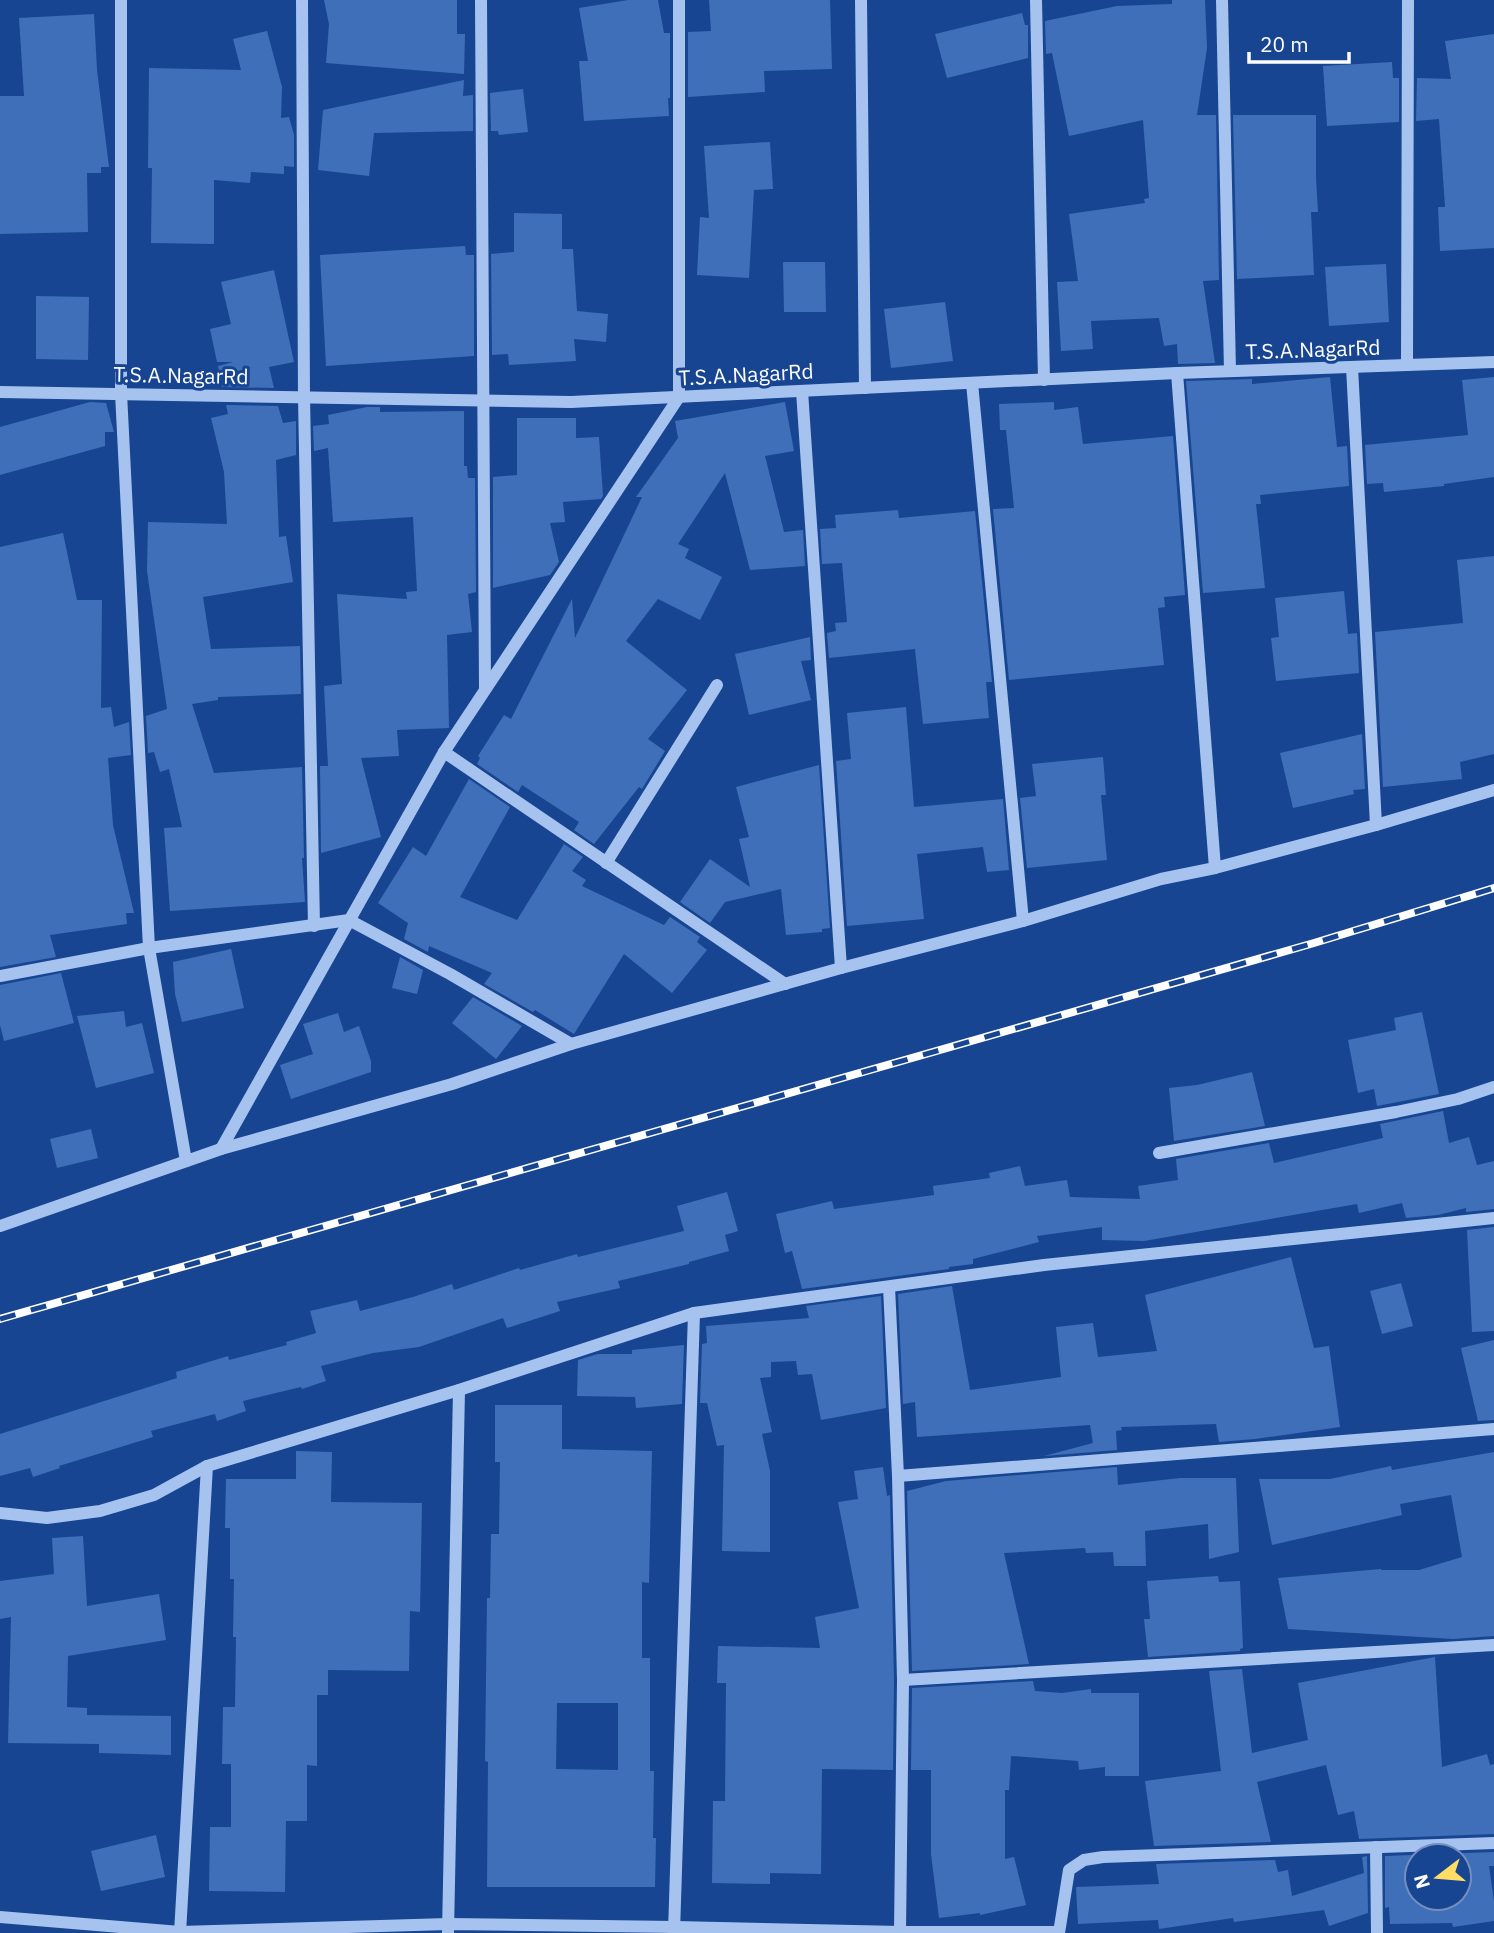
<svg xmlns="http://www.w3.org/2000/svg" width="1494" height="1933" font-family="'IBM Plex Sans',sans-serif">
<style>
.building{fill:#406fb9;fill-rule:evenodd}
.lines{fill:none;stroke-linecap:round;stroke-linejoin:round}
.minor{stroke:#a6c3f0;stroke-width:12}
.rail-casing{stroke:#fff;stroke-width:8}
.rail{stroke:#174592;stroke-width:5;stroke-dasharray:16;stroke-linecap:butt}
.labels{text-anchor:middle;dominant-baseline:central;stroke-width:6;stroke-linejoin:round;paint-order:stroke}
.street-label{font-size:21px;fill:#fff;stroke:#174592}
</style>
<rect width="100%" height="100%" fill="#174592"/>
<g class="building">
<path d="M324 0H457V34H465L464 74 326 63 329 24Z"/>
<path d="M628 0H658L664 33H670V98H668L669 116 584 121 579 61H588L579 8Z"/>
<path d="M709 0H830L832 69 764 71 765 92 688 97V32L711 31Z"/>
<path d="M1172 0H1205L1207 48 1197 115H1216L1219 280 1203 281 1215 363 1178 364 1177 344 1164 346 1159 318 1091 321 1093 349 1061 351 1057 282 1078 281 1069 214 1145 203 1144 199 1149 198 1143 120 1069 136 1052 53 1046 54 1045 21 1117 6 1172 4Z"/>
<path d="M1022 13 1025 25H1028V58L947 78 935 34Z"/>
<path d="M94 14 97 70 109 167H101V173H87L88 232 0 234V96H24L19 18Z"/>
<path d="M267 31 282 87 281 118 289 117 294 135V167L284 166V174L251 172 250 183 214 180V244L151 243 152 168H148L149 68 241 70 233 39Z"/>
<path d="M1494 34V248L1440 251 1438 207H1445L1439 119 1416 121 1417 78 1451 79 1445 41Z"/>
<path d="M1392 62 1393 78H1399V122L1327 126 1323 66Z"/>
<path d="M464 80 463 96 473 95V131L374 133 369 176 318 170 323 110Z"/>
<path d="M523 89 528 132 499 135 498 131H491L490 93Z"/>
<path d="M1233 115H1316V178L1318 212H1311L1314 275 1237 279Z"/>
<path d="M770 142 773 189 754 190 749 278 697 275 700 217 709 218 704 146Z"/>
<path d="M514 213 562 214V249H573L577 311 608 314 606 342 574 339 576 361 509 365 508 354 492 355 491 254 514 252Z"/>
<path d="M465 246 466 255H474V356L326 366 320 255Z"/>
<path d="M783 262H825L826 312H784Z"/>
<path d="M1386 264 1389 322 1329 326 1325 267Z"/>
<path d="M274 270 294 362 269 367 274 388 222 387 218 366 233 362H217L210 329 231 324 221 282Z"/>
<path d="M36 296 89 297 88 360 36 359Z"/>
<path d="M945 302 953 361 891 368 884 309Z"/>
<path d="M1330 377 1337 447 1347 446 1349 486 1260 495 1261 504H1256L1265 588 1203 593 1186 381 1252 379V384Z"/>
<path d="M1494 377V477L1444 484V486L1384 492 1383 483 1367 484 1365 445 1468 435 1462 380Z"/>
<path d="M90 402 106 403 114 432H105V446L0 475V427Z"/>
<path d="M785 402 794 451 765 456 784 532 803 530 805 566 750 570 725 473 678 544 689 549 685 558 722 577 700 620 658 599 626 641 687 690 648 739 665 751 642 789 639 787 594 844 574 830 579 822 522 785 518 792 477 764 480 758 478 756 504 715 511 719 572 599 575 638 642 497H636L678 438 675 421Z"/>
<path d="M1054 402V410L1078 407 1083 444 1173 436 1185 595 1164 597 1165 607 1158 608 1164 665 1009 680 993 509 1014 508 1006 430H1000L999 404Z"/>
<path d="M226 405 278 406 283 423 296 421V455L276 460 279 537 286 536 293 582 203 597 211 649 300 646 301 694 218 697V700L192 704 214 773 302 767 304 858H302L305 902 170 911 164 828 182 827 169 769 160 772 154 752 148 753 146 716 167 709 147 571 148 522 227 524 224 472 211 418 228 414Z"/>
<path d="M367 407H380V412L464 411V466H467L468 478H475L476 592 468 594 472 632 447 635 449 728 397 730 399 756 361 758 381 837 321 853 320 766H328L324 686 342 684 337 594 407 599 406 592 417 591 413 517 333 522 328 448 314 451 313 426 329 424 328 415Z"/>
<path d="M517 418H576V438L599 437 603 496 601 499 563 502 565 522 550 523 559 562 550 575 493 588V477L517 475Z"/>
<path d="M898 510 899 518 975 511 992 682H986L989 718 923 724 915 649 829 658 827 633 836 631 835 623 847 622 842 563 822 564 820 529 836 528 835 515Z"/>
<path d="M63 533 77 600H102L101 708 111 707 114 727 129 722 131 755 108 758 113 825 134 913H126L127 924 50 935 56 957 0 967V547Z"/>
<path d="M1494 556V754L1460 762 1462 779 1383 787 1375 632 1463 623 1457 560Z"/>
<path d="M1344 591 1348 634 1357 633 1359 673 1276 681 1271 638 1279 637 1275 598Z"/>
<path d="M810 637 811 660 801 661 811 700 749 715 735 654Z"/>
<path d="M906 707 914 807 1003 799 1009 870 987 872 983 847 917 854 924 919 847 926 836 761 851 759 847 713Z"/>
<path d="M1362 734 1365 789 1353 790 1354 794 1293 808 1280 753Z"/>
<path d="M1103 757 1106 795H1101L1107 860 1027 868 1020 798 1036 796 1032 764Z"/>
<path d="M819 765 830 928 822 929V932L786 935 781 889 725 902 710 923 680 902 710 859 750 887 739 839 749 837 736 787Z"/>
<path d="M469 779 510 807 460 897 517 920 564 844 583 857 572 871 586 880 582 886 664 925 670 917 700 937 697 942 707 950 672 993 624 954 574 1034 535 1010 533 1012 484 984 492 973 429 946 428 952 404 939 408 923 378 903 413 847 426 856Z"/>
<path d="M231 949 244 1008 182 1022 175 994 173 962Z"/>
<path d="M400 957 423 970 417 994 392 988Z"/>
<path d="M61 973 74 1023 4 1041 0 1025V985Z"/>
<path d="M473 997 522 1026 496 1059 452 1023Z"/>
<path d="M124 1011 126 1027 142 1023 154 1073 96 1088 77 1016Z"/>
<path d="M1422 1012 1439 1094 1377 1106 1374 1089 1358 1093 1348 1040 1396 1030 1394 1018Z"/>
<path d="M338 1013 344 1032 359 1026 371 1061V1072L291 1099 280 1065 313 1054 303 1024Z"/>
<path d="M1252 1072 1265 1126 1174 1141 1169 1088 1197 1085Z"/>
<path d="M1443 1111 1449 1143 1469 1137 1477 1165 1494 1161V1209L1466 1212V1208L1438 1215 1406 1218 1402 1203 1359 1213 1357 1204 1144 1241 1102 1240V1227L1037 1236 1039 1242 973 1259V1264L949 1267V1269L802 1289 792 1251 785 1253 776 1214 832 1201 834 1209 934 1195 933 1186 990 1178 989 1173 1020 1166 1025 1186 1067 1180 1070 1197 1140 1199 1138 1186 1178 1180 1176 1159 1269 1143 1274 1163 1383 1138 1380 1124Z"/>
<path d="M91 1129 98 1158 57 1168 50 1139Z"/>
<path d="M727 1192 738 1231 725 1235 729 1251 689 1262V1264L618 1281 620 1288 557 1302 560 1311 507 1328 503 1318 419 1347 373 1353 321 1366 326 1381 302 1389 301 1387 243 1401 246 1411 217 1421 215 1414 151 1431 153 1437 59 1466 60 1468 33 1477 30 1468 0 1476V1434L177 1378 176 1372 228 1356 229 1360 287 1345 286 1342 316 1333 310 1311 357 1300 360 1311 413 1297 452 1284 454 1290 519 1268 520 1270 577 1254 578 1257 684 1231 677 1206Z"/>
<path d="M1494 1227V1331L1472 1332 1467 1230Z"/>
<path d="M1291 1257 1314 1348 1329 1346 1340 1427 1255 1439 1219 1442 1216 1424 1121 1427 1122 1430 1116 1431 1117 1450 1044 1456 1093 1443 1090 1425 917 1437 915 1402 903 1404 898 1294 952 1286 970 1390 1061 1377 1056 1327 1093 1323 1098 1357 1157 1351 1145 1295Z"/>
<path d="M1401 1283 1413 1326 1382 1334 1370 1291Z"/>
<path d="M881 1296 886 1408 821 1420 812 1374 798 1375 796 1361 771 1362V1377L760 1378 772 1432 762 1434 770 1471V1552L722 1551 724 1445 717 1446 707 1403H700L702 1344 707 1343 706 1326 809 1318 806 1306Z"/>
<path d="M1494 1340V1420L1478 1421 1461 1348Z"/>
<path d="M684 1345 682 1404 636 1408 635 1397 577 1396 578 1360 598 1354H632V1350Z"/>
<path d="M495 1405H562V1449L652 1451 649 1583 642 1582V1658H650V1771H654L653 1838H656L655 1887H487L488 1762 485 1761 487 1598H490L491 1534H499L500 1462H495ZM557 1703H618V1770L556 1769Z"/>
<path d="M296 1451 332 1452 331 1502 422 1503 420 1612 410 1611 409 1671 328 1670V1695H317V1766L307 1765V1821H286L285 1892 209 1891 210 1827H231V1764H222L223 1707H235L236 1637H233L234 1579H230V1528H225L226 1479H296Z"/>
<path d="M1494 1452V1636L1453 1639 1288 1629 1278 1578 1381 1569V1570H1419L1462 1557 1451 1495 1400 1504 1402 1515 1272 1545 1259 1479H1330L1391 1466 1392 1470Z"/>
<path d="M883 1467 887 1496 890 1495 894 1680 893 1770 822 1769 821 1874 770 1873V1884L712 1883 713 1801H725L726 1683H717L718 1646 820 1648 815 1617 859 1608 838 1502 858 1499 854 1471Z"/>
<path d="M1117 1467 1118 1485 1180 1478H1236L1239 1552 1209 1559 1208 1524 1145 1531 1146 1566H1114L1113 1552 1086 1553 1085 1548 1004 1553 1029 1664 912 1671 907 1491 946 1481Z"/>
<path d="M83 1536 87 1606 159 1594 166 1640 68 1656 67 1707 87 1708V1715L171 1716V1755L99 1753V1744L8 1743 11 1617 0 1619V1581L54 1574 52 1538Z"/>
<path d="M1218 1576 1219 1582 1240 1581 1243 1648 1240 1649V1651L1148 1657 1144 1619H1150L1147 1581Z"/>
<path d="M1435 1657 1442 1767 1487 1754 1490 1765 1494 1764V1834L1359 1839 1354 1811 1338 1815 1326 1765 1257 1782 1271 1842 1154 1846 1145 1781 1221 1771 1209 1671 1242 1669 1252 1753 1308 1740 1298 1683Z"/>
<path d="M1033 1681 1035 1691 1062 1693 1091 1689V1693H1139V1776H1105V1767L1079 1770 1078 1761 1011 1756 1009 1790H1005V1859L1014 1857 1026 1905 980 1915V1913L939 1918 931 1854V1770H911L912 1688Z"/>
<path d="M156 1835 165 1877 101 1891 91 1851Z"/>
<path d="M1494 1852V1866H1489L1494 1901V1921L1453 1927 1452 1923 1390 1924 1389 1907 1385 1908V1856ZM1417 1856H1459V1898H1417Z"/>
<path d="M1367 1856 1368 1913 1329 1926 1324 1910 1234 1922 1233 1918 1159 1929 1158 1920 1078 1924 1076 1887 1159 1884 1156 1864 1275 1860 1278 1872 1288 1870 1292 1896 1364 1873 1362 1857Z"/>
</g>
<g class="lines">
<g class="minor">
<path d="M121 0V393L149 948 186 1161"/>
<path d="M302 0 304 397 314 926"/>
<path d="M481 0 485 689"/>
<path d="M861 0 865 388"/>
<path d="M1036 0 1044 380"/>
<path d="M1222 0 1230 371"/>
<path d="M1407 365 1408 0"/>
<path d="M972 383 1023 921"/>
<path d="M802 391 841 968"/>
<path d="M0 392 571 402 1177 373 1494 362"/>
<path d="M444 752 785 984"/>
<path d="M1376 825 1494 790"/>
<path d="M606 863 717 685"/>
<path d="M1215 868 1376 825 1352 367"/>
<path d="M0 976 149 948 349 920 450 974 571 1044"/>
<path d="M221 1149 444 752 679 397V0"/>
<path d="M1159 1153 1396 1112 1458 1099 1494 1087"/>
<path d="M0 1226 221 1149 452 1084 571 1044 841 968 1023 921 1161 879 1215 868 1177 373"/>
<path d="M889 1287 898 1476 903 1680 900 1932"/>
<path d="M898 1476 1494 1429"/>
<path d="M0 1513 47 1518 100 1511 154 1495 207 1466"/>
<path d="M903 1680 1494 1645"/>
<path d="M1376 1847 1377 1933"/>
<path d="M0 1917 180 1932 448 1924 675 1927 900 1932H1059"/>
<path d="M448 1932 459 1390"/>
<path d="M674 1932 694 1313"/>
<path d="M180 1933 207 1466 459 1390 694 1313 1044 1265 1494 1218"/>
<path d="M1059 1933 1069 1870 1084 1860 1103 1857 1494 1843"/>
</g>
<g class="rail-casing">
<path id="rail" d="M0 1319 1314 943 1494 888"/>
</g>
<use href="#rail" class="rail"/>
</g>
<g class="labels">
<g class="street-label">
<text transform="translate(1313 349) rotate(-2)">T.S.A.NagarRd</text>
<text transform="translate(746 374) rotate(-3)">T.S.A.NagarRd</text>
<text transform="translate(181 375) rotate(1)">T.S.A.NagarRd</text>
</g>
</g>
<g transform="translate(1438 1877) rotate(254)"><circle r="33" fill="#174592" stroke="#748fbe" stroke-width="2"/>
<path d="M0-5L12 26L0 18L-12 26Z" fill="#ffdd65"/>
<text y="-10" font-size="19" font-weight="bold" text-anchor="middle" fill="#ffffff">N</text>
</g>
<path d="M1249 52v10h100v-10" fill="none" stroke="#ffffff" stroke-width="3.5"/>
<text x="1260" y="52" font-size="21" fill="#ffffff" stroke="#174592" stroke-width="5" paint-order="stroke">20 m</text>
</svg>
